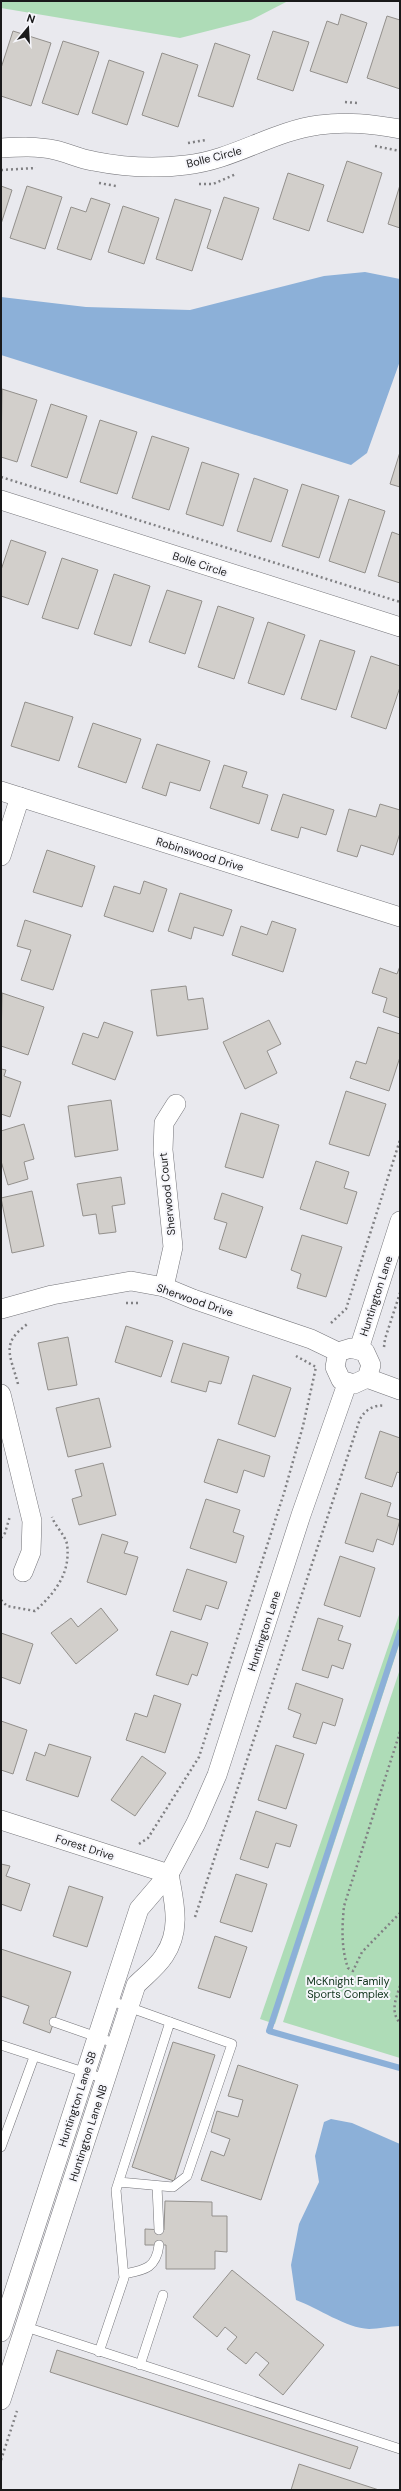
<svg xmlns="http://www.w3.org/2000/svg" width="401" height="2491" font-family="'DM Sans',sans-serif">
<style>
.green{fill:#aedcb7}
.water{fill:#8cb0d8}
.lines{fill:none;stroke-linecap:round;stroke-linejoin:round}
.stream{stroke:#8cb0d8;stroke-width:6}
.building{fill:#d2cfcb;stroke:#93908c}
.service-casing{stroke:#747479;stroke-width:10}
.minor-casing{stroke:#747479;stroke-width:20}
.path{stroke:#808083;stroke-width:2.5;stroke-dasharray:2 3;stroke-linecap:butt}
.service{stroke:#fff;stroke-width:9}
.minor{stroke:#fff;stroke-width:19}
.labels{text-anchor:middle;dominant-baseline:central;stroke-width:4;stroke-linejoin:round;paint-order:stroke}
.street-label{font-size:11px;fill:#19191a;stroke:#f6f6fb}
.park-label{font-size:11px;fill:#0e3219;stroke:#f6f6fb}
</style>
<rect width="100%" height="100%" fill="#e9e9ee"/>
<g class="green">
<path d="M1 1H288L251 20 180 38 1 8Z"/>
<path d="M400 1612V1642L275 2024 260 2019Z"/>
<path d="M400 1669V2058L283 2022Z"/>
</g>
<g class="water">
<path d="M365 272 400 279V361L367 453 351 465 1 355V297L86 307 190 310 324 276Z"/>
<path d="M331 2119 352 2123 400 2144V2326C389 2326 379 2329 369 2329 346 2328 318 2308 296 2300L291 2265 299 2224 319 2182 315 2156 324 2122Z"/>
</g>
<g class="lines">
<path class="stream" d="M400 1632 269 2031 400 2068"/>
</g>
<g class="building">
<path d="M341 14 367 23 347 83 310 71 327 21 338 25Z"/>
<path d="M387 16 400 20V89L367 78Z"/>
<path d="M13 31 51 43 31 106 1 96V68Z"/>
<path d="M273 31 309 42 293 91 257 79Z"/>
<path d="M63 41 99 52 78 115 42 103Z"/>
<path d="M215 43 250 55 233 107 198 96Z"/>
<path d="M162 53 198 65 178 127 142 115Z"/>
<path d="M109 60 144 72 127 125 92 113Z"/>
<path d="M347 161 382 173 363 233 327 221Z"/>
<path d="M288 173 324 185 309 231 273 219Z"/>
<path d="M400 185V228L388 224Z"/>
<path d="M1 186 12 190 1 224Z"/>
<path d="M27 186 62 197 45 249 10 238Z"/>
<path d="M224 197 259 208 242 260 207 248Z"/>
<path d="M91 198 110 204 91 260 57 249 71 207 86 212Z"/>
<path d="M175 199 211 210 192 271 156 259Z"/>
<path d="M123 206 159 218 144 264 108 252Z"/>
<path d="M2 389 37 400 17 462 1 457Z"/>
<path d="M51 404 87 416 67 478 31 466Z"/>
<path d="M100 420 137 432 117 494 80 482Z"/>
<path d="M152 436 189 448 169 510 132 498Z"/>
<path d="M400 452V487L390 484Z"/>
<path d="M202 462 239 474 223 526 186 514Z"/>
<path d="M254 478 288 490 271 542 237 531Z"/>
<path d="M302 484 339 496 319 558 282 546Z"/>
<path d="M349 499 385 511 365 573 329 561Z"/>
<path d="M392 532 400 535V583L378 576Z"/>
<path d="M11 540 46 552 28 605 1 596V570Z"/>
<path d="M62 558 98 570 78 629 42 618Z"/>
<path d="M114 574 150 586 131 646 94 634Z"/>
<path d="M167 590 202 601 185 654 149 642Z"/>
<path d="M218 606 254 618 234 679 198 667Z"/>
<path d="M268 622 305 635 284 695 248 683Z"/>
<path d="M320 640 355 651 336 710 301 699Z"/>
<path d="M371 656 400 666V687L386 729 351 717Z"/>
<path d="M25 702 73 717 59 761 11 746Z"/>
<path d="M93 723 141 739 126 783 78 767Z"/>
<path d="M157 744 210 761 200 791 170 782 166 796 142 788Z"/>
<path d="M224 765 247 772 242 787 268 795 259 824 210 808Z"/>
<path d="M283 794 334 810 326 835 301 827 298 838 271 830Z"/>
<path d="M380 804 400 810V833L393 855 361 845 357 857 337 851 349 809 376 817Z"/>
<path d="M47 850 95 866 82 907 33 892Z"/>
<path d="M144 881 167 889 153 932 104 916 114 886 140 894Z"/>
<path d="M180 893 232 910 223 936 194 927 191 939 168 931Z"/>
<path d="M25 920 71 935 53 990 21 980 31 950 17 946Z"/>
<path d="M272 921 296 929 283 972 232 955 241 926 267 935Z"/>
<path d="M400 966V1018L383 1012 387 998 372 993 380 968 397 974Z"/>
<path d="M186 986 188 1000 203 998 208 1029 157 1036 151 990Z"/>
<path d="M2 993 44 1007 28 1055 1 1046Z"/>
<path d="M269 1020 281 1044 267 1051 277 1073 245 1089 223 1042Z"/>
<path d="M104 1022 133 1032 115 1080 72 1064 83 1033 98 1038Z"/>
<path d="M378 1027 400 1034V1057L389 1091 350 1078 356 1061 366 1064Z"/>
<path d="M1 1069 6 1070 4 1076 21 1082 10 1117 1 1114Z"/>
<path d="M346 1091 386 1104 369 1156 329 1144Z"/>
<path d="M111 1100 118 1150 75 1157 68 1106Z"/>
<path d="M241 1113 279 1125 263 1178 225 1167Z"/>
<path d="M24 1124 34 1159 24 1162 28 1179 8 1185 1 1161V1131Z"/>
<path d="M316 1161 349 1172 344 1188 357 1192 347 1224 300 1209Z"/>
<path d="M121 1177 125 1204 112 1206 116 1232 99 1234 96 1214 83 1216 77 1184Z"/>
<path d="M32 1191 44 1246 12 1253 1 1198Z"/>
<path d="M222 1193 263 1207 246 1258 219 1249 227 1223 214 1219Z"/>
<path d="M302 1235 342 1247 326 1297 297 1288 301 1274 291 1270Z"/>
<path d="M126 1326 173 1341 161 1377 115 1362Z"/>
<path d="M68 1337 77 1385 48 1390 38 1343Z"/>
<path d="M183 1343 229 1357 221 1384 209 1381 206 1392 171 1382Z"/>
<path d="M253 1375 291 1388 275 1437 238 1424Z"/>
<path d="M99 1398 111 1447 68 1457 56 1408Z"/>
<path d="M380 1431 400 1438V1473L397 1472 392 1487 365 1478Z"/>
<path d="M218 1439 270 1456 264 1477 244 1470 237 1493 204 1482Z"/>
<path d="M103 1463 116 1515 79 1525 72 1499 82 1496 75 1470Z"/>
<path d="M361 1493 391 1503 387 1516 400 1520 393 1545 377 1539 373 1552 345 1543Z"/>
<path d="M206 1499 240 1510 233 1532 244 1536 236 1563 190 1548Z"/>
<path d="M102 1534 128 1542 124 1553 138 1557 126 1595 87 1582Z"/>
<path d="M340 1556 375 1568 360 1617 324 1605Z"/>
<path d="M187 1569 227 1582 218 1609 206 1605 201 1620 173 1611Z"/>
<path d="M101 1608 118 1630 76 1664 51 1633 71 1618 78 1627Z"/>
<path d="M318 1618 343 1626 338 1640 351 1644 343 1669 332 1665 328 1678 302 1670Z"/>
<path d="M171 1631 208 1643 197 1676 192 1674 188 1685 156 1675Z"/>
<path d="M1 1633 33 1644 20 1684 1 1677Z"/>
<path d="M296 1683 343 1699 335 1726 323 1722 316 1744 293 1737 301 1714 288 1709Z"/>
<path d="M154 1695 181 1704 165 1753 126 1740 135 1713 147 1717Z"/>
<path d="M1 1721 27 1730 13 1774 1 1770Z"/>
<path d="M49 1744 91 1757 78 1797 26 1780 35 1752 45 1756Z"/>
<path d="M276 1745 304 1754 286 1809 258 1800Z"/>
<path d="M142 1756 166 1773 135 1816 111 1800Z"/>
<path d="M256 1811 297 1825 290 1847 276 1843 268 1868 240 1859Z"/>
<path d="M1 1864 10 1866 6 1876 30 1884 21 1911 1 1904Z"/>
<path d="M236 1874 267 1884 252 1932 220 1922Z"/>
<path d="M69 1886 103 1897 87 1947 53 1936Z"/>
<path d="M215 1936 247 1947 230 1998 198 1988Z"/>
<path d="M1 1949 71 1972 50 2033 23 2023 29 2006 1 1996Z"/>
<path d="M173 2042 215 2055 174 2181 132 2167Z"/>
<path d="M238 2065 298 2085 261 2200 201 2180 211 2151 224 2156 230 2139 211 2132 217 2111 238 2117 243 2100 228 2096Z"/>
<path d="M165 2201 212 2202V2216H227V2252L215 2251V2269H166V2245H145V2229L164 2230Z"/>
<path d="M232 2270 324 2345 283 2395 259 2375 269 2363 256 2352 246 2364 227 2349 237 2337 225 2327 217 2337 193 2317Z"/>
<path d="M57 2350 358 2447 350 2469 50 2372Z"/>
<path d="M299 2464 379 2490H291Z"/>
</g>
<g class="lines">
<g class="service-casing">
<g id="service">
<path d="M109 2000 170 2022"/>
<path d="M54 2022 117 2044"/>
<path d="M1 2045 105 2079"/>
<path d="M1 2147 34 2057"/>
<path d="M157 2186 159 2230"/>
<path d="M124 2274C144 2270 156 2269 159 2245"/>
<path d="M26 2327 400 2449"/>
<path d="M99 2352 124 2278 116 2190 170 2022 232 2044 187 2176 173 2187 119 2182"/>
<path d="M140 2365 163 2295"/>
</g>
</g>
<g class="minor-casing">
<g id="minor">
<path d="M1 148C19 147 37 146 55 150 68 153 80 159 93 161 123 167 155 169 186 165 233 160 273 131 319 125 347 121 372 124 400 129"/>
<path d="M1 500 400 627"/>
<path d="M1 791 400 917"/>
<path d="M1 856 20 797"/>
<path d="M164 1287 173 1247 163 1150 164 1123 176 1104"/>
<path d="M1 1309 52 1295 131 1281 164 1287 193 1299 311 1339 338 1352"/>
<path d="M351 1348 365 1352 371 1365 367 1378 354 1384 341 1380 335 1367 338 1352Z"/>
<path d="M359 1349 400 1221"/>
<path d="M367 1378 400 1390"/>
<path d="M1 1394 32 1521 31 1552 23 1572"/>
<path d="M1 1820 169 1874"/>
<path d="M1 2332 139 1909 169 1874 196 1823 217 1775 301 1515 347 1384"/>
<path d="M1 2400 136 1985C145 1976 157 1967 164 1956 182 1930 174 1902 169 1874"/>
</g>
</g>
<g class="path">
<path d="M345 102 358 103"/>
<path d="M188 143 206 140"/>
<path d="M375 146 400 151"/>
<path d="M1 170 36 168"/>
<path d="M99 183 116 186"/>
<path d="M199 184H213L236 174"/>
<path d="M1 477 400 602"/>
<path d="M126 1303H139"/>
<path d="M331 1323 346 1309 400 1140"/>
<path d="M384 1347 385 1339 400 1293"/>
<path d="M18 1384C10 1354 0 1343 29 1323"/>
<path d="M1 1538 5 1533 10 1516"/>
<path d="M1 1600 7 1606 35 1611C55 1593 71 1573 67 1544 65 1535 55 1526 52 1517"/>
<path d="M400 1732 344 1906C342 1927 341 1948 348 1968L353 1971 362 1952 400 1913"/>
<path d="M139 1844 148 1838 199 1757 284 1493 303 1426 316 1367 296 1356"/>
<path d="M195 1917 360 1419C365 1410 374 1404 385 1406"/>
<path d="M400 1986C396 1998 390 2012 400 2023"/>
<path d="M1 2460 17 2411"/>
</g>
<use href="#service" class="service"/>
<use href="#minor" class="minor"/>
</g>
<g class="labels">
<g class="street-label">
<text transform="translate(214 157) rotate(-14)">Bolle Circle</text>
<text transform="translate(200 564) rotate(18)">Bolle Circle</text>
<text transform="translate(200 854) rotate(17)">Robinswood Drive</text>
<text transform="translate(167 1194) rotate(-96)">Sherwood Court</text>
<text transform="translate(376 1296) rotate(-72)">Huntington Lane</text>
<text transform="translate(195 1300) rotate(19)">Sherwood Drive</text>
<text transform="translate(264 1631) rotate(-72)">Huntington Lane</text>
<text transform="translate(85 1847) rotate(18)">Forest Drive</text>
<text transform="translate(77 2099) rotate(-72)">Huntington Lane SB</text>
<text transform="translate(88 2133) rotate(-72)">Huntington Lane NB</text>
</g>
<g class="park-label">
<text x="348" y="1981">McKnight Family<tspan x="348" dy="13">Sports Complex</tspan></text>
</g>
</g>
<rect width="401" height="2491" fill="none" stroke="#19191a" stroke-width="4"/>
<g transform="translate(28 28) rotate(18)" stroke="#f6f6fb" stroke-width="3" paint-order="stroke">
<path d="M0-3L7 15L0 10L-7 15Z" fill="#19191a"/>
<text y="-6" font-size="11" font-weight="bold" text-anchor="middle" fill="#19191a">N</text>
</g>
</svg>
